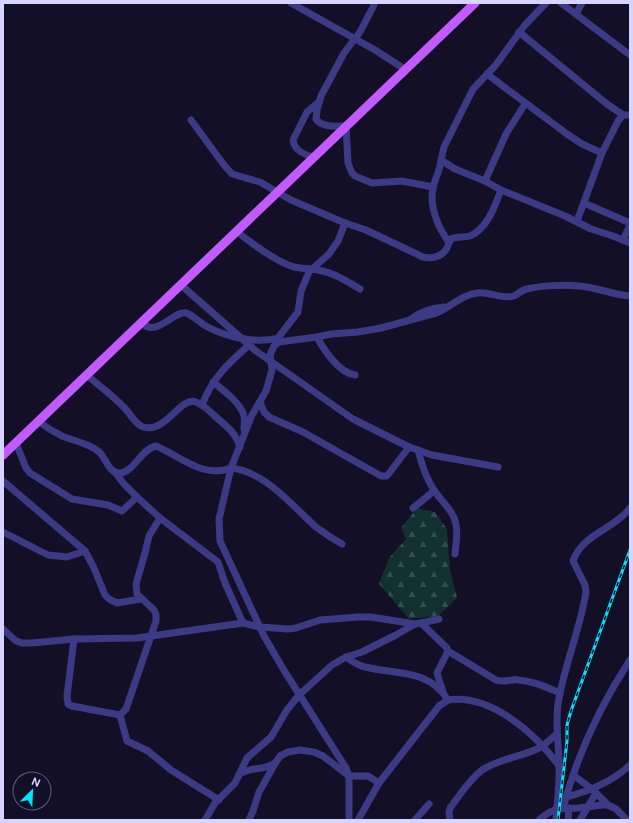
<svg xmlns="http://www.w3.org/2000/svg" width="633" height="823" font-family="'DM Sans',sans-serif">
<style>
.forest{fill:url(#forest-firs)}
.lines{fill:none;stroke-linecap:round;stroke-linejoin:round}
.minor{stroke:#3d3a85;stroke-width:7}
.major{stroke:#c25bff;stroke-width:9}
.rail-casing{stroke:#00e5ff;stroke-width:3}
.rail{stroke:#130f26;stroke-width:1.5;stroke-dasharray:4.5;stroke-linecap:butt}
</style>
<defs>
<pattern id="forest-firs" width="22" height="20" patternUnits="userSpaceOnUse"><rect width="22" height="20" fill="#12302f"/><path d="M5 1l3.5 6h-7zM16 11l3.5 6h-7z" fill="#344d4e"/></pattern>
</defs>
<rect width="100%" height="100%" fill="#130f26"/>
<path class="forest" d="M417 508 435 512 447 529 450 570 457 598 438 616 409 619 379 584 389 558 406 539 401 528Z"/>
<g class="lines">
<g class="minor">
<path d="M291 3 375 50 406 70"/>
<path d="M375 3 360 32 344 53 321 96 317 110 316 119C322 128 336 126 346 126L348 163 352 173 355 176 372 183 402 181 433 187"/>
<path d="M546 3 525 25 495 66 473 89 444 147 441 160 455 169 485 181 501 190 565 216 591 229 613 236 630 243"/>
<path d="M561 3 630 55"/>
<path d="M576 14 582 3"/>
<path d="M519 32 607 104 623 115"/>
<path d="M487 74 567 134 582 144 602 153"/>
<path d="M191 120 224 165 232 174 260 182 291 200 345 223 366 230 423 257C432 259 442 257 447 248 448 245 449 242 451 239 457 236 464 238 470 236 487 229 495 206 501 190"/>
<path d="M313 157C305 155 294 150 293 140L307 112 319 102"/>
<path d="M441 160C440 171 435 178 433 188 429 206 438 228 449 242"/>
<path d="M485 181 506 134 525 104"/>
<path d="M584 203 630 223"/>
<path d="M577 221 602 153 618 121 623 115H630"/>
<path d="M236 231C250 242 273 260 291 266 299 269 309 268 318 270 334 273 347 281 360 289"/>
<path d="M623 240 630 225"/>
<path d="M181 285 256 351 353 419 409 447 432 455 498 467"/>
<path d="M411 319C421 311 431 308 444 307"/>
<path d="M142 323C156 338 175 310 186 313 193 315 200 323 206 326 225 337 257 344 278 338L298 312 301 291 309 272 329 254 338 241 345 223"/>
<path d="M317 337C324 350 339 373 355 375"/>
<path d="M87 375C100 387 118 399 128 412 133 418 136 424 143 427 166 434 180 396 196 402 204 405 212 413 218 419 228 427 236 434 240 447"/>
<path d="M213 382C223 390 241 403 244 416 245 420 244 425 244 429"/>
<path d="M260 402 264 412 269 417 303 432 381 476H387L409 447"/>
<path d="M202 405C212 378 228 364 249 345"/>
<path d="M39 422C46 427 54 432 62 436 74 441 92 444 101 454 106 460 110 474 120 473 134 472 141 449 156 446 180 456 203 479 231 468L252 415 266 391 272 370 270 355 274 346 279 342 317 337 331 334 358 332 381 328 436 313C451 307 461 295 477 293 490 291 501 300 514 296 518 294 522 290 527 289 539 286 566 284 579 286 596 287 613 295 630 296"/>
<path d="M16 443 26 468 30 473 72 499 108 505 122 511 137 497"/>
<path d="M418 450C421 462 427 480 434 490 441 501 453 510 456 524 458 533 456 544 455 554"/>
<path d="M115 472 124 484 137 497 160 518 218 562 225 583 243 623 260 627 288 629 296 628 320 620 358 617H371L415 624 426 622 439 619"/>
<path d="M3 481 85 551 94 568 105 595 109 599 117 603 141 599"/>
<path d="M413 508 434 491"/>
<path d="M3 532 48 555 67 557 85 551"/>
<path d="M342 544C333 539 324 533 316 527 291 505 266 472 231 468L219 519 220 541 264 636 285 672 346 768 349 776V820"/>
<path d="M421 623 447 648 448 651 437 673 443 692"/>
<path d="M3 629 16 641 22 643H32L74 639 137 638 243 623"/>
<path d="M74 639 67 696 68 704 72 706 120 715 126 709 156 621V615L154 610 137 594 136 584 145 553 149 536 160 518"/>
<path d="M448 651 496 680C504 683 510 679 518 680 533 681 546 687 560 693"/>
<path d="M346 657C352 661 358 666 365 667 396 675 428 668 448 700 491 694 535 733 559 766"/>
<path d="M120 715 127 741 148 751 171 770 219 800"/>
<path d="M240 774C251 766 267 771 276 762"/>
<path d="M573 775 592 789 608 805"/>
<path d="M566 797C590 791 612 782 630 765"/>
<path d="M563 808C577 755 600 706 630 660"/>
<path d="M205 820 215 803 235 783 247 758 271 737 287 710 299 695 332 665 346 657 362 652 396 635 415 624"/>
<path d="M249 820 253 811 259 792 276 762 280 756 288 752 300 750 314 752 323 756 349 776H368L379 783"/>
<path d="M358 820 379 783 439 706 448 700"/>
<path d="M415 820 429 804"/>
<path d="M450 820 449 813 450 808C460 795 469 780 482 770 499 759 520 757 537 749 544 746 550 739 557 734"/>
<path d="M539 820 548 813 557 809 579 808 602 805H608L616 809 627 820"/>
<path d="M556 820C557 802 560 783 559 765 559 745 555 725 558 704 564 666 580 630 586 592L585 585 573 561C582 534 615 529 630 508"/>
<path d="M568 820 569 808"/>
<path d="M580 820 596 793"/>
</g>
<path class="major" d="M3 455 475 3"/>
<g class="rail-casing">
<path id="rail" d="M558 820 567 741V725L571 711 630 550"/>
</g>
<use href="#rail" class="rail"/>
</g>
<rect width="633" height="823" fill="none" stroke="#d9d4ff" stroke-width="8"/>
<g transform="translate(32 791) rotate(24)"><circle r="19" fill="#130f26" stroke="#625e7d"/>
<path d="M0-3L7 15L0 10L-7 15Z" fill="#00e5ff"/>
<text y="-6" font-size="11" font-weight="bold" text-anchor="middle" fill="#d9d4ff">N</text>
</g>
</svg>
